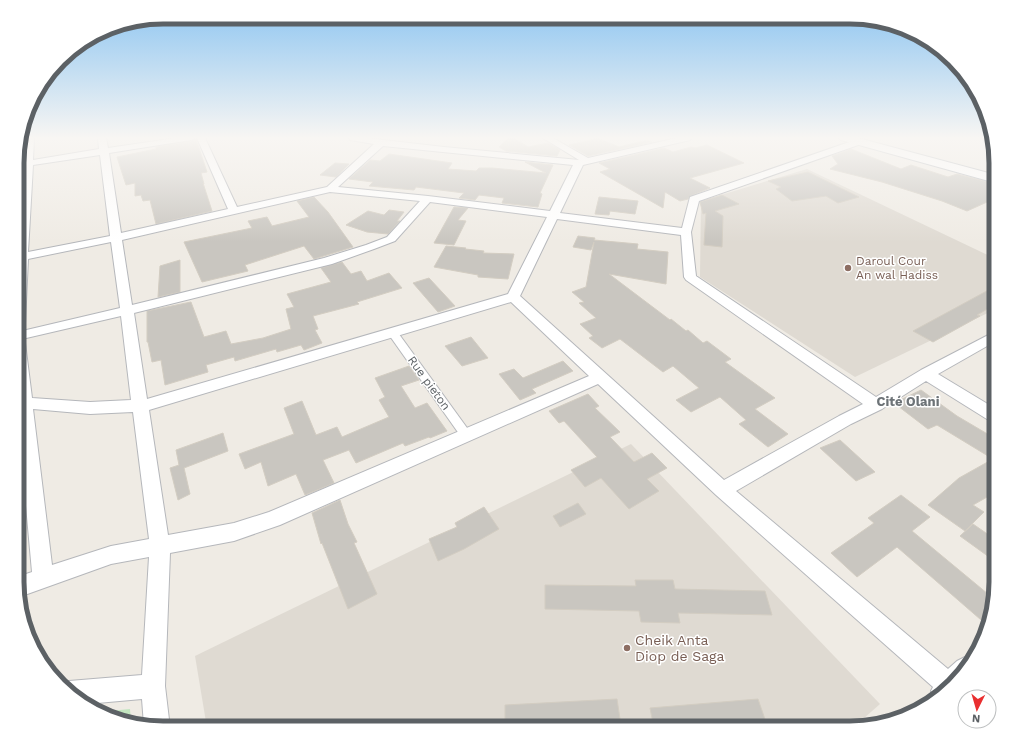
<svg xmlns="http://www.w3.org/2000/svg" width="1013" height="745" font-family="'Work Sans',sans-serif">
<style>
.education{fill:#dfdad2}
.green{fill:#c3e6c0}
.building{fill:#c9c6c0;stroke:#d3cdc2}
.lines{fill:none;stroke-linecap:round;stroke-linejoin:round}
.pedestrian-casing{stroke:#b5b7bb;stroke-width:2}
.minor-casing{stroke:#b5b7bb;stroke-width:2}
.secondary-casing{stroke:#b5b9be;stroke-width:2}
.pedestrian{fill:#fff;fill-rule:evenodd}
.minor{fill:#fff;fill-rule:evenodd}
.secondary{fill:#fff;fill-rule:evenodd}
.education-dot{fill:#8d6e63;stroke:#fff;stroke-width:1.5}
.labels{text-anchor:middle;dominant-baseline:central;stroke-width:3;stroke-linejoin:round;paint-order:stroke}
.education-label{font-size:12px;fill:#785e54;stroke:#fff;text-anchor:start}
.street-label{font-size:12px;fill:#5c6165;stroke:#fff}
.neighbourhood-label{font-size:13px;font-weight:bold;fill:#6d7377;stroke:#fff}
.near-education-label{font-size:14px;fill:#785e54;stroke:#fff;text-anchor:start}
.rim{fill:none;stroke:#5c6165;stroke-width:5}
</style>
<rect width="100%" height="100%" fill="#efebe4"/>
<g class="education">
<path d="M807 169 996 259V309L855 377 700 277 701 201Z"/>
<path d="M631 444 880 704 854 727 207 728 195 656Z"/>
</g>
<path class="green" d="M130 709 131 722 108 717 99 712Z"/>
<g class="building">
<path d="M508 138H514L528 147 548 143 560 150 557 156 506 151 499 147Z"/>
<path d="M598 138 619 147 647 140 652 142 588 156 569 145Z"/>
<path d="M196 139 207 172 201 173 204 184 203 183 212 211 156 224 150 200 143 201 141 195 135 196V183L126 185 117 157 156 149V147L191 141Z"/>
<path d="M707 145 744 163 690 178 710 188 690 196 688 199 680 201 665 192 663 208 600 172 610 169 599 163 664 148 673 152 691 147 695 148Z"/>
<path d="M851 149 901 169 911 165 948 177 957 174 996 184V198L967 211 942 201 882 182 830 169 838 164 832 156Z"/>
<path d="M389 154 452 163 448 169 476 171 479 168H492L546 173 525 162 553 165 540 193 542 194 538 207 502 203 504 198 479 195 475 200 459 198 464 193 416 187 414 190 369 186 373 182 349 179 370 160 380 161Z"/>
<path d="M335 163 349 164 336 177 320 175Z"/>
<path d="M808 172 810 173 859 197 838 203 826 196 792 201 776 189 781 187 768 181Z"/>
<path d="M722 195 739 204 715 211 723 216 722 247 704 245 706 213 703 214 700 202Z"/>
<path d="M314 197 328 212 353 247 314 259 304 246 245 265 248 271 202 282 184 242 252 228 248 221 267 217 272 226 309 217 297 201Z"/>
<path d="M599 197 638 201 635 214 610 211 609 215 595 214Z"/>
<path d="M454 207 468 208 458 220 466 221 454 245 434 243Z"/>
<path d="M389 210 404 212 397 221H400L388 234 367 232 346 225 368 211 384 215Z"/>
<path d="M578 236 595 238 594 240 638 244 637 249 668 252 666 284 609 274 670 320 671 319 686 331 688 330 703 343 707 341 731 359 725 362 775 398 755 409 788 434 768 447 739 424 746 420 720 397 691 412 676 400 699 388 673 366 663 372 620 339 602 348 589 338 593 336 580 324 596 318 579 303 584 302 572 292 586 287 594 242 591 250 573 247Z"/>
<path d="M446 246 466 248 465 249 484 251 483 253 514 254 508 279 478 277V275L434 267Z"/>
<path d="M180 260V292L158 297 160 266Z"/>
<path d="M342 262 351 274 361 271 367 281 389 273 402 288 357 302 359 304 313 316 318 329 315 330 322 343 304 350 301 345 277 352 276 349 235 361 234 357 206 365 208 372 165 385 161 360 152 362 148 342H147V311L191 302 204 337 226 331 231 344 263 338 291 329 286 309 294 307 287 294 331 282 321 268Z"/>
<path d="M429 278 455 306 438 312 413 283Z"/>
<path d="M996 286V304L977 315 980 316 933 342 913 331Z"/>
<path d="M471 337 488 358 462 366 445 346Z"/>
<path d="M563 361 573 371 532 389 536 393 520 400 499 374 514 369 523 378Z"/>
<path d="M409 366 419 380 401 386 415 408 427 403 447 431 430 438 429 437 405 446 403 443 356 463 349 450 323 460 334 483 305 495 296 474 268 486 261 462 245 469 239 454 294 434 284 408 302 401 316 435 337 427 342 437 389 417 379 400 385 397 375 378Z"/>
<path d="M921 390 957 416 996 439V492L973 505 984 512 965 531 928 505 959 478 993 459 937 425 928 429 894 403Z"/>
<path d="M588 394 599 406 595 408 620 432 610 437 634 462 652 453 667 468 647 479 659 491 629 509 601 478 585 487 571 470 597 457 564 421 559 423 549 411Z"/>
<path d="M223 433 228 451 184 468 190 494 178 500 170 468 179 465 176 450Z"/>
<path d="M840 440 875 472 856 481 820 448Z"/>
<path d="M901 495 930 517 912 531 994 599 988 626 897 547 857 577 831 553 874 523 868 518Z"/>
<path d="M340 500 348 524 357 542 354 543 377 594 348 609 322 543 321 544 312 513Z"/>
<path d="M578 503 586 514 560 527 553 516Z"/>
<path d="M484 507 499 529 464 549 438 561 429 539 457 527 455 523Z"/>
<path d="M973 524 996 540V562L960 536Z"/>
<path d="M635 580H673L675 589 765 591 772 615 678 613 680 623 641 622 639 611 545 609V585L636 586Z"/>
<path d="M617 699 620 719 505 725V705Z"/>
<path d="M758 699 768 728H654L650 708Z"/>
</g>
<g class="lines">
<g class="pedestrian-casing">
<path id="pedestrian" d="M392 329 396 330 470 432 472 435 470 438 466 440 462 438 387 332Z"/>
</g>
<g class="minor-casing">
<path id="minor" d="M26 138H34L33 160 99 149 98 138H106L108 148 176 138H195L191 140 109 153 121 233 228 209 197 138H205L237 207 327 187 374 144 350 140 349 138H366L444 147 579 160 543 138H553L588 158 677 138H691L690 140 583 165 560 213 682 228 690 197 855 140H861L862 142 861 144 699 201 691 232 696 276 876 397 921 370 996 331V341L938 374 996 409V423L990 421 926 381 882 409 851 424 736 491 948 669 957 661 965 657 971 660 960 678 934 698 931 691 933 687 716 495 598 384 280 525 234 541 170 553 165 686 170 728H154L144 725 142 699 86 704 67 692 61 684 69 681 142 675 149 557 111 564 19 597 17 577 32 572 18 417V332L120 308 111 242 28 259 25 323 23 326 18 327V236ZM383 146 573 165 550 211 428 196 338 187ZM100 155 110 236 28 252 33 165ZM330 192 420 201 387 237 366 245 324 258 132 305 122 240ZM430 202 547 217 508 294 147 399 134 313 332 264 374 249 395 241ZM557 219 681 235 684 277 686 280 863 404 839 416 724 480 520 296ZM511 302 589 376 269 512 234 523 168 535 149 410ZM121 316 131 400 90 402 32 398 25 343 22 339ZM33 409 90 414 133 412 149 539 111 546 52 565Z"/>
</g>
<g class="secondary-casing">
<path id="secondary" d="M839 138H858L996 175V183L841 140Z"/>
</g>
<use href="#pedestrian" class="pedestrian"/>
<use href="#minor" class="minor"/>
<use href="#secondary" class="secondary"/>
</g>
<linearGradient id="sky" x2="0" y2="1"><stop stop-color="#8dc5f1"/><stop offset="0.57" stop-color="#f8f6f3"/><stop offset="1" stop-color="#f8f6f3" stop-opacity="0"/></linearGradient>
<rect width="1013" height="242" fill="url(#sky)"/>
<g class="education-dot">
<circle cx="848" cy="268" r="4"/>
<circle cx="627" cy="648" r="4"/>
</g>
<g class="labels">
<g class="education-label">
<text x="856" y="261">Daroul Cour<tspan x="856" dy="14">An wal Hadiss</tspan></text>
</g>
<g class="street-label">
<text transform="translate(429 383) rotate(54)">Rue pieton</text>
</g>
<g class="neighbourhood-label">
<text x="908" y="401">Cité Olani</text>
</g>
<g class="near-education-label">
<text x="635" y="640">Cheik Anta<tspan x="635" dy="16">Diop de Saga</tspan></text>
</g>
</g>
<path d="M0 0H1013V745H0ZM163 24H850A139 139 0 0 1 989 163V582A139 139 0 0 1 850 721H163A139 139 0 0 1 24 582V163A139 139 0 0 1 163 24Z" fill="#fff" fill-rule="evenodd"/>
<path class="rim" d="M163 24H850A139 139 0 0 1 989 163V582A139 139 0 0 1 850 721H163A139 139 0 0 1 24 582V163A139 139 0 0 1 163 24Z"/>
<g transform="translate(977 709) rotate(185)"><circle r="19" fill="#ffffff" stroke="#bec0c1"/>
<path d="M0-3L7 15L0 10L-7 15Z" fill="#e92f30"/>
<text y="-6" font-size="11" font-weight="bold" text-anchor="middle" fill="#5c6165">N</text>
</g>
</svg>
